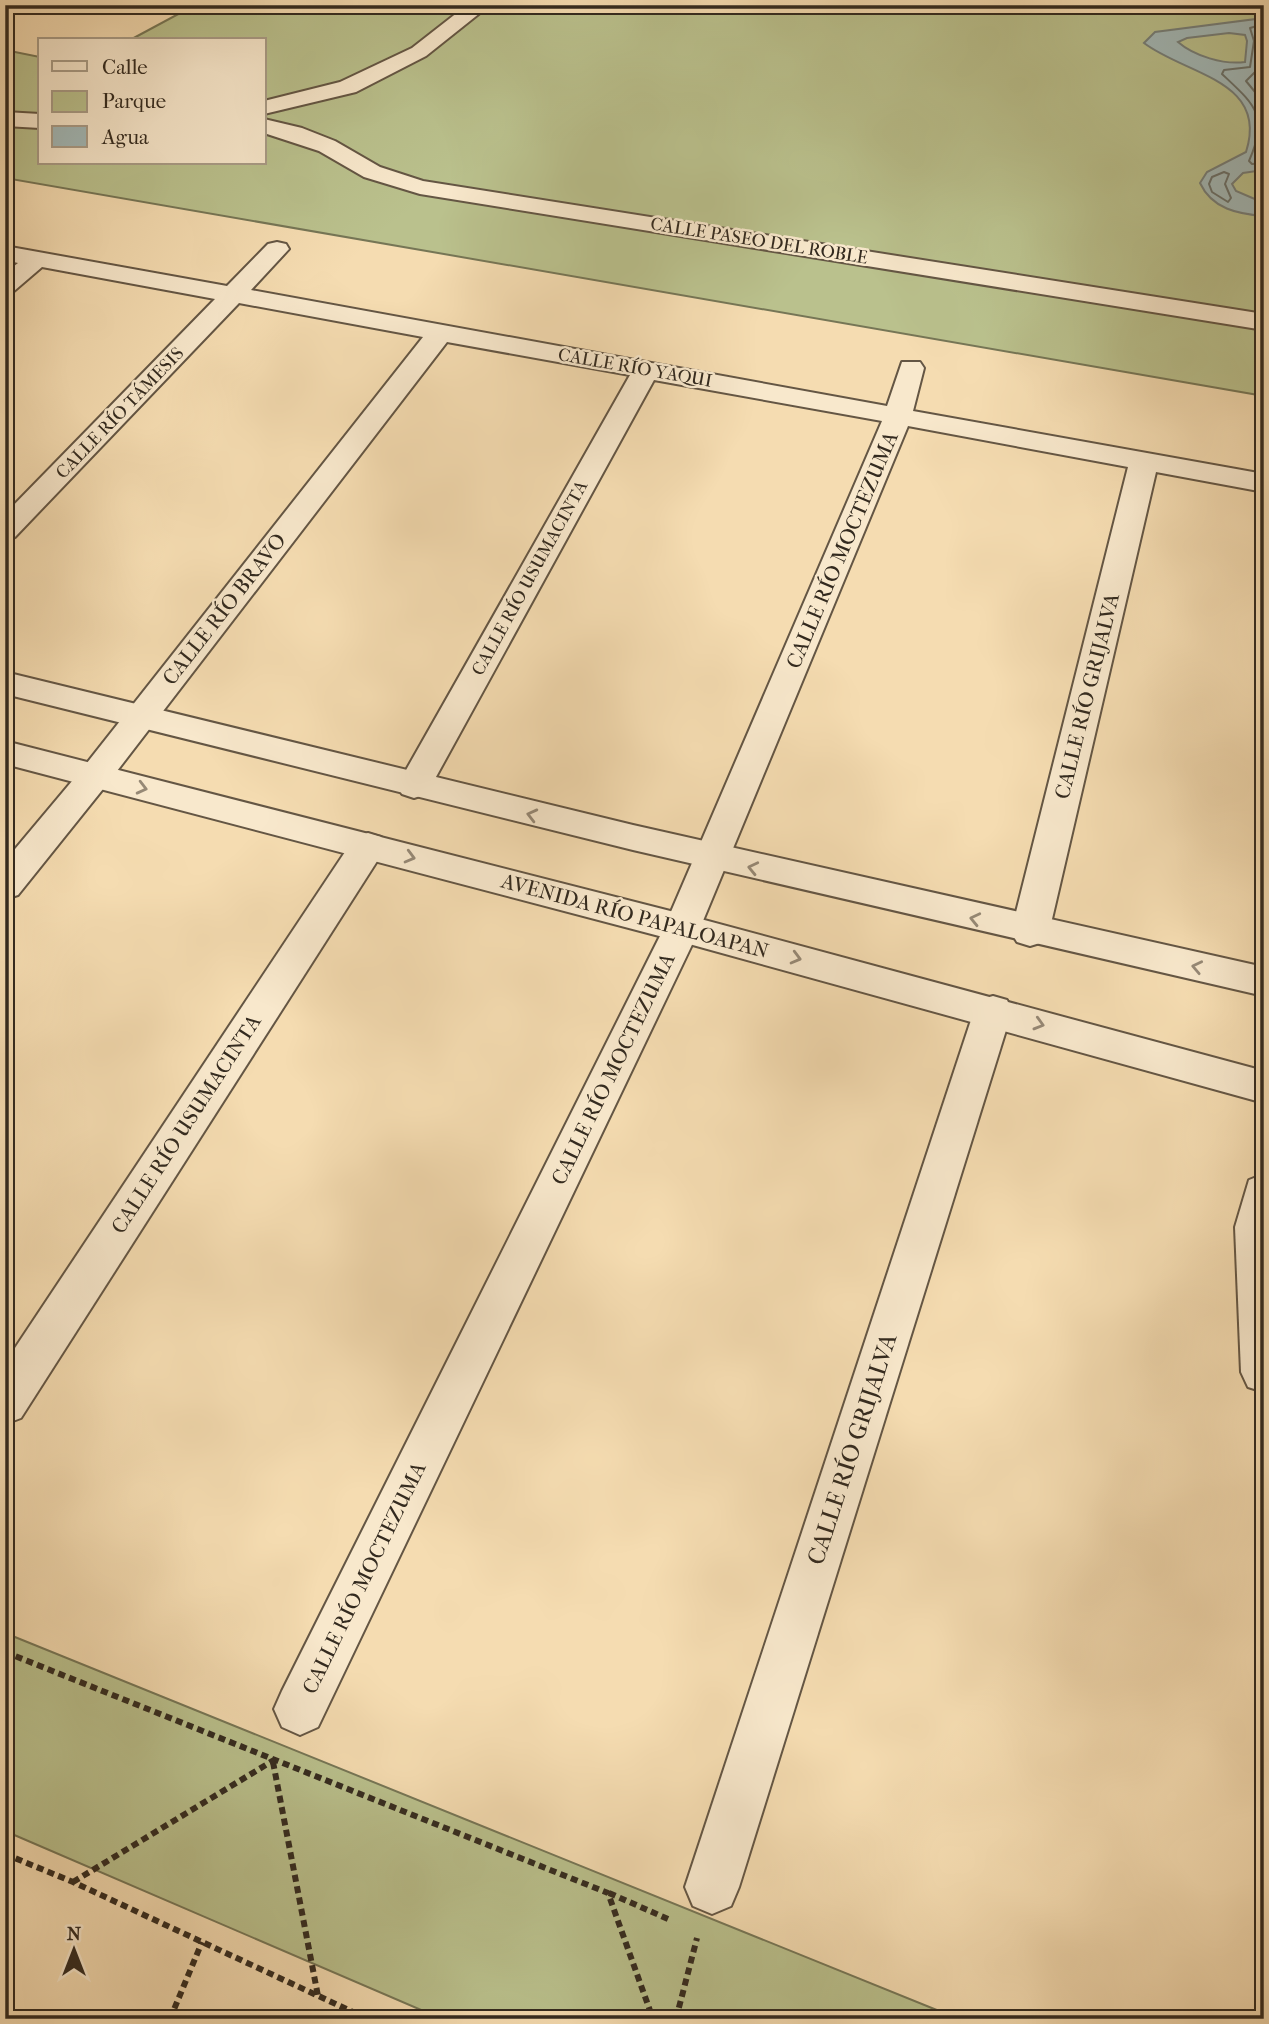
<svg xmlns="http://www.w3.org/2000/svg" width="1269" height="2024" font-family="'IM FELL French Canon',serif">
<style>
.green{fill:#bac18d;stroke:#767656;stroke-width:2}
.water{fill:#a2b9b8;stroke:#76807b;stroke-width:2;fill-rule:evenodd}
.lines{fill:none;stroke-linecap:round;stroke-linejoin:round}
.shore{stroke:#6a726c;stroke-width:2}
.minor-casing{stroke:#645644;stroke-width:4}
.tertiary-casing{stroke:#645644;stroke-width:4}
.path{stroke:#332a1f;stroke-width:6;stroke-dasharray:7 4.5;stroke-linecap:butt}
.minor{fill:#f8e8cc;fill-rule:evenodd}
.tertiary{fill:#f8e8cc;fill-rule:evenodd}
.oneway{stroke:#968976}
.labels{text-anchor:middle;dominant-baseline:central;stroke-width:5;stroke-linejoin:round;paint-order:stroke}
.far-street-label{font-size:18px;fill:#332a1f;stroke:#f8e8cc}
.street-label{font-size:21px;fill:#332a1f;stroke:#f8e8cc}
.near-street-label{font-size:24px;fill:#332a1f;stroke:#f8e8cc}
</style>
<rect width="100%" height="100%" fill="#f5dcb1"/>
<filter id="stains"><feTurbulence type="fractalNoise" baseFrequency=".00286" numOctaves="4"/><feColorMatrix values="0 0 0 0 .2 0 0 0 0 .09 0 0 0 0 .02 0 0 0 .5 -.17"/></filter>
<radialGradient id="worn" r=".72"><stop offset=".6" stop-color="#630" stop-opacity="0"/><stop offset="1" stop-color="#630" stop-opacity=".3"/></radialGradient>
<g class="green">
<path d="M195 5H1264V396L5 178V50L40 57V163H264V40H130Z"/>
<path d="M5 1633 959 2019H442L5 1831Z"/>
</g>
<path class="water" d="M1264 18V170L1243 173 1232 184 1236 191 1264 203V216C1238 214 1212 209 1200 183L1207 172 1246 152C1269 80 1186 75 1144 43L1155 32ZM1229 33 1245 35 1247 41 1245 62C1224 65 1194 56 1178 42L1187 38Z"/>
<g class="lines">
<g class="shore">
<path d="M1264 24 1250 28 1254 41 1250 67 1224 70 1222 74C1255 105 1269 115 1249 161L1252 164 1264 163"/>
<path d="M1264 34 1260 67 1246 81 1264 103"/>
<path d="M1224 172 1229 174 1225 184 1231 198 1228 202 1212 192 1209 184 1212 177Z"/>
</g>
<g class="minor-casing">
<g id="minor">
<path d="M467 5H490L426 56 356 92 264 114V101L340 82 412 48Z"/>
<path d="M5 112 40 114V128L5 126Z"/>
<path d="M264 119 302 128 335 141 380 167 423 181 1264 314V330L420 194 364 177 319 151 264 133Z"/>
<path d="M277 242 286 244 289 249 251 290 887 406 902 362H920L924 368 913 411 1264 474V492L1156 472 1049 932 1043 942 1030 946 1017 942 1011 932 1128 467 908 426 700 928 318 1727 300 1735 282 1727 274 1709 282 1691 664 928 882 421 654 380 431 786 426 794 414 798 402 794 397 786 630 375 447 342 107 784 18 895 5 899V861L83 768 423 337 239 303 15 537 5 540V514L215 299 42 267 14 291 5 293V273L18 263 5 260V246L227 286 268 244Z"/>
<path d="M368 833 381 837 386 846 381 855 21 1418 5 1424V1363L355 837Z"/>
<path d="M993 996 1007 1000 1012 1011 739 1887 731 1906 712 1914 693 1906 685 1887 974 1011 979 1000Z"/>
<path d="M1264 1174V1392L1248 1387 1241 1372 1235 1227 1249 1180Z"/>
</g>
</g>
<g class="tertiary-casing">
<g id="tertiary">
<path d="M5 672 633 825 1264 967V996L633 850 5 694Z"/>
<path d="M5 741 682 914 1264 1071V1103L682 942 5 764Z"/>
</g>
</g>
<g class="path">
<path d="M5 1652 608 1893 653 2019"/>
<path d="M273 1762 318 1996"/>
<path d="M5 1854 73 1882 368 2019"/>
<path d="M73 1882 274 1760"/>
<path d="M609 1893 668 1919"/>
<path d="M170 2019 202 1942"/>
<path d="M676 2019 697 1938"/>
</g>
<use href="#minor" class="minor"/>
<use href="#tertiary" class="tertiary"/>
</g>
<defs><path id="oneway-chevron" d="M-2-3.5L2.5 0L-2 3.5" fill="none" stroke-width="1.6" stroke-linecap="round" stroke-linejoin="round" transform="scale(1.75)"/></defs>
<g class="oneway">
<use href="#oneway-chevron" transform="translate(142 788) rotate(14)"/>
<use href="#oneway-chevron" transform="translate(532 815) rotate(-166)"/>
<use href="#oneway-chevron" transform="translate(410 857) rotate(15)"/>
<use href="#oneway-chevron" transform="translate(753 868) rotate(-167)"/>
<use href="#oneway-chevron" transform="translate(975 919) rotate(-167)"/>
<use href="#oneway-chevron" transform="translate(796 958) rotate(15)"/>
<use href="#oneway-chevron" transform="translate(1197 967) rotate(-168)"/>
<use href="#oneway-chevron" transform="translate(1039 1024) rotate(16)"/>
</g>
<g class="labels">
<g class="far-street-label">
<text transform="translate(759 241) rotate(9)">CALLE PASEO DEL ROBLE</text>
<text transform="translate(635 368) rotate(10)">CALLE RÍO YAQUI</text>
<text transform="translate(120 413) rotate(-46)">CALLE RÍO TÁMESIS</text>
<text transform="translate(530 578) rotate(-61)">CALLE RÍO USUMACINTA</text>
</g>
<g class="street-label">
<text transform="translate(842 550) rotate(-67)">CALLE RÍO MOCTEZUMA</text>
<text transform="translate(224 609) rotate(-52)">CALLE RÍO BRAVO</text>
<text transform="translate(1087 696) rotate(-76)">CALLE RÍO GRIJALVA</text>
<text transform="translate(635 916) rotate(15)">AVENIDA RÍO PAPALOAPAN</text>
<text transform="translate(613 1069) rotate(-64)">CALLE RÍO MOCTEZUMA</text>
<text transform="translate(186 1124) rotate(-57)">CALLE RÍO USUMACINTA</text>
<text transform="translate(364 1578) rotate(-64)">CALLE RÍO MOCTEZUMA</text>
</g>
<g class="near-street-label">
<text transform="translate(852 1449) rotate(-72)">CALLE RÍO GRIJALVA</text>
</g>
</g>
<rect width="1269" height="2024" fill="none" stroke="#f5dcb1" stroke-width="28"/>
<rect x="7" y="7" width="1255" height="2010" fill="none" stroke="#332a1f" stroke-width="3.5"/>
<rect x="14" y="14" width="1241" height="1996" fill="none" stroke="#332a1f" stroke-width="2"/>
<rect x="38" y="38" width="228" height="126" fill="#f8e8cc" stroke="#a99c87" stroke-width="2"/>
<rect x="52" y="61" width="35" height="10" fill="#f8e8cc" stroke="#a99c87" stroke-width="2"/>
<text x="102" y="74" font-size="21" fill="#332a1f">Calle</text>
<rect x="52" y="91" width="35" height="21" fill="#bac18d" stroke="#a99c87" stroke-width="2"/>
<text x="102" y="108" font-size="21" fill="#332a1f">Parque</text>
<rect x="52" y="126" width="35" height="21" fill="#a2b9b8" stroke="#a99c87" stroke-width="2"/>
<text x="102" y="144" font-size="21" fill="#332a1f">Agua</text>
<g transform="translate(74 1950)" stroke="#f8e8cc" stroke-width="5" paint-order="stroke">
<path d="M0-5L12 26L0 18L-12 26Z" fill="#332a1f"/>
<text y="-10" font-size="19" font-weight="bold" text-anchor="middle" fill="#332a1f">N</text>
</g>
<rect width="100%" height="100%" filter="url(#stains)"/>
<rect width="100%" height="100%" fill="url(#worn)"/>
</svg>
